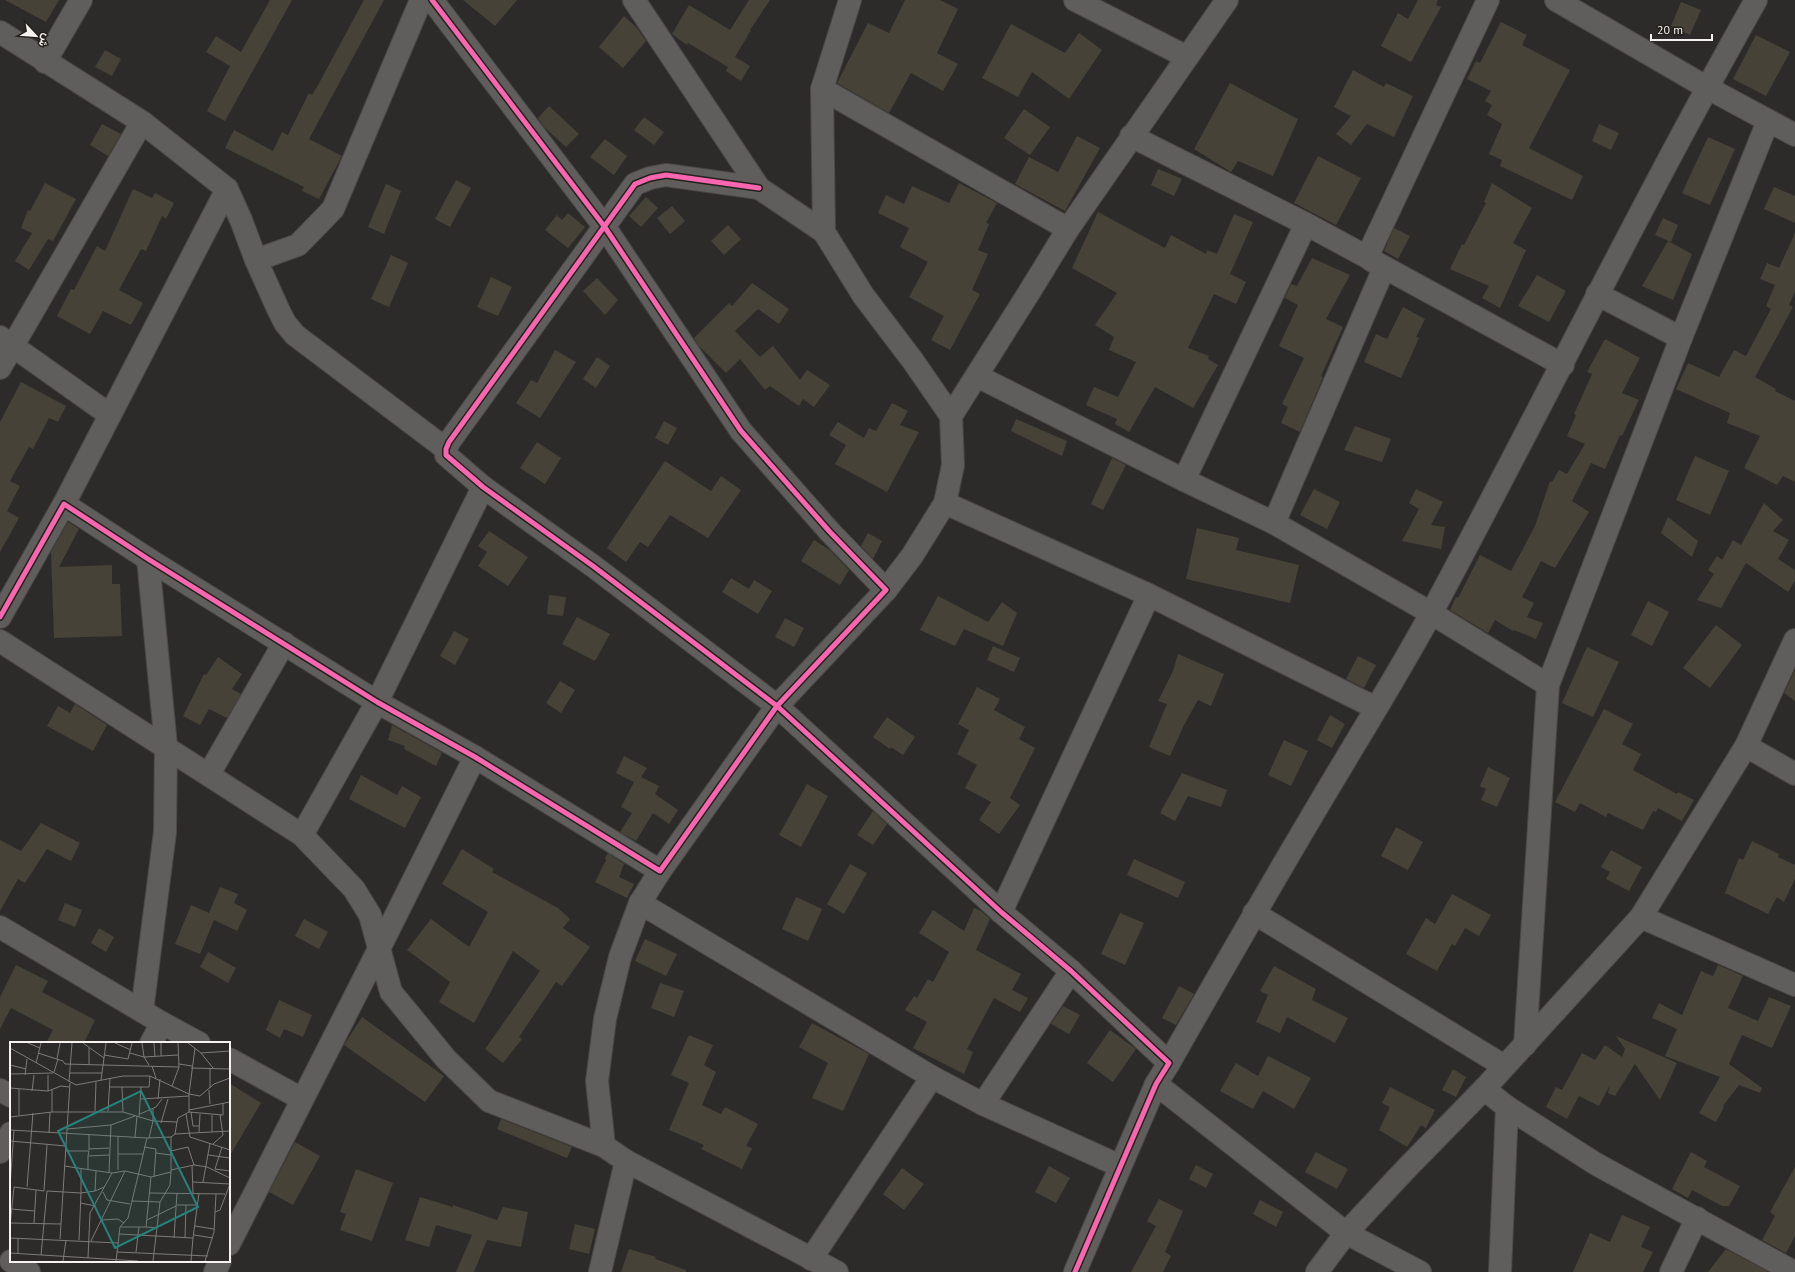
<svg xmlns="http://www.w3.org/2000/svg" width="1795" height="1272" font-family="'PT Sans',Vazirmatn,sans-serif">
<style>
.building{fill:#464238}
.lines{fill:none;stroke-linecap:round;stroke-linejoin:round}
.street-casing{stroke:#4b4846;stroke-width:24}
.street{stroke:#605e5c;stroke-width:22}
.cycleway-casing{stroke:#25221d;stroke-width:8}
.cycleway{stroke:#f766af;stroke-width:5}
.inset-road{fill:none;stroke:#7d7b78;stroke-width:1}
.view{fill:#26827b;fill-opacity:0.15;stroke:#26827b;stroke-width:2}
.inset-edge{fill:none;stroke:#f5f2ef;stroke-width:2}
</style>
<rect width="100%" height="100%" fill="#2d2b29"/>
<g class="building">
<path d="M5 0H59L46 22Z"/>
<path d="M270 0H292L225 121 207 111 230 66 206 52 216 36 241 52Z"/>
<path d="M364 0H384L309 139 342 156 319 199 302 191 304 187 225 148 234 130 273 151 282 132 288 135 309 93 312 95 318 85Z"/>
<path d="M463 0H517L495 26Z"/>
<path d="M749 0H770L750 30H751L735 57 750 66 741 81 726 71 728 67 688 43 687 45 672 34 689 5 730 30Z"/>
<path d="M905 0H940L958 9 937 53 958 64 943 91 911 73 889 113 837 83 868 23 889 33Z"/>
<path d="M1418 0H1438L1436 5 1441 7 1411 62 1381 46 1398 13 1408 19Z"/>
<path d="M1681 2 1701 10 1690 35 1671 26Z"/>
<path d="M624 16 637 28 646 41 623 68 599 47Z"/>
<path d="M1501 22 1527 35 1522 45 1570 70 1529 148 1583 176 1572 200 1500 166 1502 160 1489 154 1502 124 1487 115 1492 105 1485 101 1491 91 1467 79 1476 61 1480 63Z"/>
<path d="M1011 24 1065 53 1079 33 1102 50 1069 99 1032 72 1018 97 982 78Z"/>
<path d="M1756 35 1790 52 1766 96 1733 79Z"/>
<path d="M105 50 121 59 112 76 95 67Z"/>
<path d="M1353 70 1384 87 1386 83 1413 96 1394 137 1367 124 1351 145 1336 134 1351 116 1334 107Z"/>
<path d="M1230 83 1298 119 1273 176 1238 161 1231 172 1194 149Z"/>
<path d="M549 106 579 134 566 147 544 127 538 118Z"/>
<path d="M1024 109 1050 127 1030 155 1004 138Z"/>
<path d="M644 117 664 132 654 145 634 130Z"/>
<path d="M102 124 121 134 108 156 90 145Z"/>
<path d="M1599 124 1619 133 1611 150 1592 141Z"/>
<path d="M1077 136 1100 148 1065 211 1015 184 1029 157 1058 172Z"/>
<path d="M1708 137 1735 149 1710 205 1682 193Z"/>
<path d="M605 139 627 156 614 175 590 157Z"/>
<path d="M1318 156 1361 178 1336 225 1294 203Z"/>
<path d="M1158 169 1182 179 1174 196 1151 185Z"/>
<path d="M456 180 471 188 450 227 435 219Z"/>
<path d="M45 183 76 199 53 241 48 239 29 270 15 261 32 233 21 228 28 210 30 211Z"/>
<path d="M959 183 997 203 986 223 989 224 978 250 988 254 972 290 980 294 950 350 931 340 944 316 909 297 928 262 900 247 909 228 878 213 886 195 904 204 912 186 949 203Z"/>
<path d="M1492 183 1532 208 1513 243 1526 250 1500 308 1482 298 1489 286 1450 269 1462 244 1464 245 1486 203 1484 202Z"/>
<path d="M386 184 401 191 384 234 368 227Z"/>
<path d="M1774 187 1795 196V223L1764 209Z"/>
<path d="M133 189 152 198 155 193 174 203 166 219 162 216 146 251 141 249 119 290 143 303 131 325 103 311 90 334 57 316 71 289 74 290 97 246 105 251Z"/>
<path d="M646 197 658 208 641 227 629 216Z"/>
<path d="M672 206 685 221 670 234 657 218Z"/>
<path d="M1098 212 1165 248 1171 235 1206 254 1207 250 1217 254 1234 214 1253 222 1230 274 1246 282 1236 304 1214 294 1188 348 1209 356 1208 359 1218 365 1193 408 1155 387 1129 432 1115 424 1117 419 1086 405 1094 387 1118 397 1136 362 1109 350 1114 337 1095 325 1117 293 1072 268Z"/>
<path d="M568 213 585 227 568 248 545 230 557 215 562 220Z"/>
<path d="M1663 218 1678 225 1671 242 1655 235Z"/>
<path d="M728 225 741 239 724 255 711 241Z"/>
<path d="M1394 228 1410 236 1398 259 1384 251Z"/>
<path d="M1795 233V292L1789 305 1793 307 1755 377 1776 389 1775 391 1795 401V482L1783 476 1777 485 1744 468 1760 436 1727 423 1730 413 1676 389 1688 363 1719 377 1734 350 1746 356 1771 309 1766 306 1775 285 1760 279 1767 263 1779 268Z"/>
<path d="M1668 241 1692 254 1673 300 1642 286Z"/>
<path d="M391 255 408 263 389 307 371 299Z"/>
<path d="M1312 258 1350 275 1326 319 1343 327 1321 376 1323 377 1300 432 1281 423 1288 407 1282 404 1304 358 1279 346 1298 305 1285 298 1291 284 1297 286Z"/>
<path d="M1537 275 1566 291 1549 322 1518 306Z"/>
<path d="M491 277 512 287 498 316 477 307Z"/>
<path d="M597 278 618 300 605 315 583 291Z"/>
<path d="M752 283 789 309 779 324 758 309 735 331 760 357 773 346 800 380 807 370 830 385 814 407 803 399 799 406 770 386 765 390 740 359 726 373 698 345 694 338 729 303 732 306Z"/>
<path d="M1403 307 1425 319 1416 337 1419 338 1401 378 1364 362 1376 334 1387 339Z"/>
<path d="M1605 339 1640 358 1622 393 1639 400 1622 436 1620 435 1605 469 1591 463 1572 501 1589 512 1555 568 1541 561 1522 597 1534 603 1527 617 1543 623 1536 639 1514 630 1513 631 1495 620 1488 633 1450 610 1456 597 1458 598 1480 555 1511 571 1535 526 1550 481 1552 482 1559 470 1567 474 1585 444 1567 436 1576 415 1574 414 1592 374 1587 372Z"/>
<path d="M555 350 576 362 540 418 516 403 531 380 537 383Z"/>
<path d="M597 357 610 366 596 388 583 379Z"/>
<path d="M21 382 66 406 58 422 49 418 33 449 29 447 10 481 20 486 7 511 19 518 0 552V422Z"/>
<path d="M892 403 908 411 900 425 919 432 887 492 835 464 846 445 829 435 838 422 864 438 869 428 876 431Z"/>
<path d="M1016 419 1067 441 1062 456 1011 431Z"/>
<path d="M664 421 677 428 668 445 655 438Z"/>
<path d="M1355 426 1391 439 1382 462 1344 450Z"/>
<path d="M537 442 561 458 545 484 520 468Z"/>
<path d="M1695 456 1729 471 1710 515 1676 500Z"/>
<path d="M1112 458 1126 465 1103 510 1091 504Z"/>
<path d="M665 461 711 491 721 476 741 490 708 538 670 515 648 547 640 542 626 562 607 548Z"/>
<path d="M1314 489 1340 502 1327 529 1300 515Z"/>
<path d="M1416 489 1443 502 1431 525 1445 527 1441 549 1402 541 1419 509 1409 503Z"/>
<path d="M1764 503 1783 520 1773 531 1789 540 1778 559 1795 570V581L1788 592 1746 563 1721 608 1697 600 1714 574 1708 570 1717 556 1722 560 1733 540 1741 545Z"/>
<path d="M1668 517 1698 541 1692 557 1661 533Z"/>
<path d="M68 522 79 529 59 567 112 565V584H120L122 636 54 638 51 552Z"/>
<path d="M1197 528 1239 538 1236 550 1299 565 1290 603 1186 579Z"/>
<path d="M489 531 528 557 508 586 478 566 487 552 478 546Z"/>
<path d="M868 533 882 541 873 559 861 546Z"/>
<path d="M814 540 830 550 849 570 840 585 801 561Z"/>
<path d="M731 578 749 589 754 580 772 591 758 614 722 592Z"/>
<path d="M549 595 566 597 563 616 547 614Z"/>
<path d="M938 596 988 622 1002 602 1017 613 1003 646 964 629 955 646 920 630Z"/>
<path d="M1648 601 1669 612 1652 646 1631 635Z"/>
<path d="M577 617 610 634 595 661 562 644Z"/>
<path d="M785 618 804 628 794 647 775 637Z"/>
<path d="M1716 625 1742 645 1710 688 1683 668Z"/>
<path d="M454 631 469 639 455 665 440 656Z"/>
<path d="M993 646 1020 658 1014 672 987 660Z"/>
<path d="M1587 647 1619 662 1593 717 1562 703Z"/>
<path d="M1178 654 1224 674 1211 706 1198 700 1184 725 1170 756 1149 747 1167 704 1158 701 1173 671Z"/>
<path d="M1358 656 1376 665 1364 688 1346 679Z"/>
<path d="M218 657 242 674 232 689 241 694 227 718 209 709 200 725 183 716 204 674 206 675Z"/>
<path d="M1795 670V701L1784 693Z"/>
<path d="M560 681 575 690 561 713 546 703Z"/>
<path d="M977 687 1000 699 994 710 1025 727 1019 739 1035 748 1010 798 1020 805 999 834 979 820 991 802 965 788 977 765 957 754 969 730 958 724Z"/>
<path d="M75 704 107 725 93 751 47 726 58 706 70 713Z"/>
<path d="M1604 709 1633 724 1622 744 1641 754 1633 770 1677 794 1678 792 1694 800 1682 821 1658 808 1656 812 1653 811 1643 830 1608 813 1606 817 1580 803 1575 812 1555 802Z"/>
<path d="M1330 715 1345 724 1332 748 1317 740Z"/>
<path d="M887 717 915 737 903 755 891 747 890 749 873 737Z"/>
<path d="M392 725 442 753 436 766 404 749 405 746 388 740Z"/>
<path d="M1284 740 1308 751 1291 786 1268 775Z"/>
<path d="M624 756 647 768 641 777 659 786 655 794 678 810 669 824 653 813 636 841 620 832 632 813 621 807 634 782 616 773Z"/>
<path d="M1488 767 1510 778 1497 807 1481 800 1486 789 1480 786Z"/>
<path d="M1182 773 1227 790 1221 807 1188 796 1175 821 1160 813Z"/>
<path d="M361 775 397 795 402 786 421 797 405 828 349 799Z"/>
<path d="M807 784 828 796 801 847 779 835Z"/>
<path d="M873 811 887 824 873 845 857 835Z"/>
<path d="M41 823 80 843 71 861 47 849 25 883 18 879 0 911V840L21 851Z"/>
<path d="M1396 827 1423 842 1408 870 1381 856Z"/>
<path d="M1752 841 1779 854 1778 857 1795 865V879L1784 902 1777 897 1768 914 1725 893 1739 858 1743 860Z"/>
<path d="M462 849 494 869 492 872 558 908 570 919 563 928 590 947 562 986 556 982 519 1037 522 1039 503 1063 485 1049 540 971 513 951 474 1023 439 1002 450 982 407 950 431 919 469 947 488 912 442 884Z"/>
<path d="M1611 850 1642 867 1629 891 1606 879 1610 872 1601 867Z"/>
<path d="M608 853 624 864 619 877 634 884 627 898 595 882 606 860 605 858Z"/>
<path d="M1134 859 1185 882 1178 898 1127 875Z"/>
<path d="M850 864 867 873 844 914 827 904Z"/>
<path d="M220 887 238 894 234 903 247 910 237 931 214 920 200 954 175 944 191 905 209 913Z"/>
<path d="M1452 894 1491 915 1479 936 1465 928 1455 946 1452 944 1437 971 1406 954 1426 918 1435 924Z"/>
<path d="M796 897 822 909 808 941 782 929Z"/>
<path d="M65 903 82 910 75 927 58 920Z"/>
<path d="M974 908 981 911 990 919 976 950 1021 974 1012 990 1028 998 1020 1012 994 998 967 1049 973 1052 964 1074 913 1048 927 1022 905 1010 914 996 917 998 928 979 933 982 949 952 919 933 933 910 964 931Z"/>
<path d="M1120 913 1144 923 1125 965 1101 954Z"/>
<path d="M304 919 328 932 319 949 295 936Z"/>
<path d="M99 928 114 937 106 952 91 943Z"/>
<path d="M645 939 677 954 666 976 635 961Z"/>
<path d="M208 952 236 968 228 983 200 967Z"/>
<path d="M16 965 48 981 42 992 95 1020 84 1043H46L53 1030 11 1008 0 1029V997Z"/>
<path d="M1718 965 1743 976 1728 1008 1758 1021 1769 997 1791 1006 1772 1048 1742 1035 1729 1064 1762 1088 1760 1093 1739 1085 1723 1106 1724 1107 1716 1122 1699 1113 1720 1077 1665 1056 1677 1029 1652 1018 1659 1003 1682 1015 1701 971 1713 976Z"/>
<path d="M1274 966 1316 989 1312 1000 1348 1018 1335 1043 1287 1017 1280 1033 1256 1022 1268 995 1260 991Z"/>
<path d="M660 983 684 991 674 1017 651 1008Z"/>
<path d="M1179 986 1194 994 1176 1025 1162 1018Z"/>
<path d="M279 1000 312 1015 303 1037 284 1029 280 1038 266 1030Z"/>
<path d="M1063 1006 1080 1015 1069 1034 1051 1024Z"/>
<path d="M362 1017 444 1076 425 1102 344 1045Z"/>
<path d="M812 1023 869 1054 843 1111 812 1098 828 1063 799 1047Z"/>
<path d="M1110 1030 1136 1049 1113 1082 1087 1063Z"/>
<path d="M689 1035 713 1045 704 1065 716 1072 702 1105 721 1114 725 1107 758 1124 746 1146 752 1148 742 1169 701 1149 704 1145 669 1130 689 1083 671 1075Z"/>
<path d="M1616 1036 1677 1063 1660 1100 1635 1064 1615 1096 1608 1093 1610 1085 1599 1106 1579 1096 1567 1119 1546 1107 1556 1087 1562 1090 1582 1053 1595 1060 1605 1045 1622 1057 1625 1049Z"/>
<path d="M1268 1056 1311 1078 1294 1109 1263 1091 1253 1109 1220 1091 1236 1063 1258 1076Z"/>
<path d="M1453 1069 1466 1077 1456 1097 1442 1090Z"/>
<path d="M229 1083 261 1103 229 1157Z"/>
<path d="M1390 1087 1435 1110 1426 1128 1421 1125 1407 1147 1379 1130 1390 1107 1382 1103Z"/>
<path d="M501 1119 572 1147 567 1158 497 1129Z"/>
<path d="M295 1142 320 1156 293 1205 269 1192Z"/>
<path d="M1316 1152 1348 1169 1337 1189 1305 1172Z"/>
<path d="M1691 1152 1707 1161 1704 1167 1740 1186 1729 1206H1722L1692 1190 1688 1198 1672 1189Z"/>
<path d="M1196 1165 1213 1174 1206 1188 1189 1179Z"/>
<path d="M1049 1166 1070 1178 1056 1203 1035 1192Z"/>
<path d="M1795 1167V1236L1786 1253 1762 1240 1775 1216 1770 1212Z"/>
<path d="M902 1168 924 1184 904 1210 883 1194Z"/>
<path d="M356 1169 393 1183 372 1241 340 1230 346 1214 340 1212Z"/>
<path d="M420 1197 453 1207V1205L497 1220 503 1207 528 1212 521 1247 487 1240 474 1272H456L472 1235 436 1225 429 1247 405 1240Z"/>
<path d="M1159 1199 1183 1211 1165 1252 1171 1256 1163 1272H1131L1156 1226 1147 1221Z"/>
<path d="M1260 1200 1283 1212 1276 1227 1253 1214Z"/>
<path d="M1622 1215 1650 1227 1641 1247 1653 1252 1643 1272H1573L1590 1233 1610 1242Z"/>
<path d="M575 1224 595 1229 589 1254 569 1249Z"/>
<path d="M629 1249 656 1257 655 1259 686 1270V1272H621Z"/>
<path d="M1726 1249 1767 1271V1272H1708Z"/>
</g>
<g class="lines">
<g class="street-casing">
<g id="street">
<path d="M634 0 759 188 824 232 863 295 913 361 951 416 953 465 945 503 912 556 886 590"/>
<path d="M1075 0 1187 57"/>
<path d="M1556 0 1706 87 1795 135"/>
<path d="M0 32 142 122 227 189 241 220 256 260 278 309 285 323 295 335 446 449"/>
<path d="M45 62 81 0"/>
<path d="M822 89 1068 229"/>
<path d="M1131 136 1306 224"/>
<path d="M759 188 666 175 650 178 635 184 449 442 446 449V455L483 487 593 566 777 706 1001 912 1071 971 1169 1063 1156 1084 1075 1272"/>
<path d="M824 232 822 89 850 0"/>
<path d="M256 260 298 245 333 209 421 0"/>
<path d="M1371 260 1563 365"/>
<path d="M1597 294 1681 338"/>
<path d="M0 337 110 415"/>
<path d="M0 368 142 122"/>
<path d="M977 376 1184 480 1274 523 1431 613 1548 685"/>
<path d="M951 416 1030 291 1068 229 1227 0"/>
<path d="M1184 480 1306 224 1367 257 1488 0"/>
<path d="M945 503 1149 595 1001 912"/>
<path d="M64 504 227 189"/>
<path d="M1274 523 1384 268"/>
<path d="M1149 595 1376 708"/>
<path d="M0 617 64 504 148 559 377 702 475 757 660 871 777 706 886 590 830 532 741 431 604 226 432 0"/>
<path d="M0 641 302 835 354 889 370 915 391 992 446 1059 489 1101 604 1146"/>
<path d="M1746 746 1795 774"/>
<path d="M209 774 284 643"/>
<path d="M302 835 377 702 483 487"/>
<path d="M660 871 640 903 620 957 605 1019 597 1081 604 1146 626 1161 837 1272"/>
<path d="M640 903 932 1077 983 1104 1071 971"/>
<path d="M1254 913 1504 1066"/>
<path d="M1641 917 1795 985"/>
<path d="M0 927 162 1023 199 1043"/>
<path d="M142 1011 165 832 166 746 148 559"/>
<path d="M151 1043 162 1023"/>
<path d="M1525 1045 1548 685 1681 338 1768 121"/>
<path d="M229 1059 302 1099"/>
<path d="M1169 1063C1218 977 1268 890 1319 804 1357 740 1397 676 1433 610 1542 407 1643 200 1756 0"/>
<path d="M1156 1084 1346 1233 1405 1170 1484 1089 1641 917 1746 746 1795 640"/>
<path d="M1484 1089 1507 1107 1596 1164 1794 1272"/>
<path d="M0 1090 11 1096"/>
<path d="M983 1104 1120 1166"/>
<path d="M0 1152 11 1133"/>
<path d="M229 1244 378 951 475 757"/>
<path d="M811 1259 932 1077"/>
<path d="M11 1261 29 1272"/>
<path d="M215 1272 220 1261"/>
<path d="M600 1272 626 1161"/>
<path d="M1317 1272 1346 1233 1420 1272"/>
<path d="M1500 1272 1507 1107"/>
<path d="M1671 1272 1697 1218"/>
</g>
</g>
<use href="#street" class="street"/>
<g class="cycleway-casing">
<g id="cycleway">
<path d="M759 188 666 175 650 178 635 184 449 442 446 449V455L483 487 593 566 777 706 1001 912 1071 971 1169 1063 1156 1084 1075 1272"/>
<path d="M0 617 64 504 148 559 377 702 475 757 660 871 777 706 886 590 830 532 741 431 604 226 432 0"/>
</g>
</g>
<use href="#cycleway" class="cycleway"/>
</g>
<g transform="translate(10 1042)">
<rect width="220" height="220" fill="#2d2b29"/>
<path class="inset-road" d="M18 1 30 6M73 1 94 16M105 1 121 8M132 1 134 15 168 13M144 1 145 15M178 1 191 11 220 9M0 6 66 43 113 34H140L179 52 190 54 204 42 220 36M28 11 53 19 55 22 169 25M120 11 134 15 139 23M191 11 203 26M94 13 118 17 122 1M151 14V1M47 17 50 1M26 21 31 1M169 22 182 24M0 23 16 27M79 23V6M142 24 146 36M181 26 220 27M44 30 48 17M60 31H92M0 32 43 31M15 33 17 17M91 38 96 1M59 40 62 1M162 44 169 25 168 1M100 45H139L140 34M112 45 113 70M0 46 38 49 51 44 59 45M200 46V26M199 48 200 62M22 49 24 33M38 49V33M131 57 179 54M148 57 150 37M220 61V39M143 67V79L167 80 165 92 161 95M179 68 220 60M85 69 86 40M98 69 100 36M42 70V48M179 70V52L185 6M181 70 183 84H189M130 72 146 65 152 57M176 72 180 95 220 108M9 73V47M0 75 42 70H113L143 79 139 96M129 75 131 45M167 80 168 76 179 70 213 73V61M151 81 158 57M57 87 101 83 125 74M0 88 137 96M189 90 190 72M202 90V73M39 91 40 70M165 92 220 89M125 95 127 74M0 99 56 104M203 102 213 93 210 73M134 105 146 107 144 135M212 105 205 127 220 129M79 107 99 106M79 108V92M56 109H79L78 114 99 113M161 109 178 105 184 123M146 111 161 113M108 112V94M198 113 220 116M182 123 183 151M54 124 102 131M71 127V151L85 149 94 145M78 128V114M108 128V112H133M161 128 184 123 197 125 220 136M99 130 101 83M183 140 220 142M193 140 200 101M0 144 4 88M4 145 34 149M17 145 23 71M34 149 37 103M85 149 86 129M93 150 97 158 120 162M139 151 215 152M122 159 150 160M70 161 86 164M167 163H187M1 167 25 169M205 170 210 168 220 142M92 178 108 177 114 181M137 178 166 164M0 181 51 182M24 181 26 148M0 184 4 145M185 184 204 187M111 185H136M109 192 183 196 181 219M184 193 203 196M0 196 108 201M8 196V211M164 196 167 151M175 196 176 163M183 196 189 151M50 197 60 41M81 199 115 129 141 135 136 185 147 186M107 210 198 214M126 210 129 185M0 211 128 219M31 213 37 149 71 151 69 198M78 216 80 171 102 131 115 129M53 219 56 198M106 219 110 185 118 176 137 96 161 95V130L141 135M143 219 150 160 160 143 161 130M195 219 204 190 206 152"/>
<path class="view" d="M131 49 188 165 105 206 48 89Z"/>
<rect width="220" height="220" class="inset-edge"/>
</g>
<g transform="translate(36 36) rotate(116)" stroke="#25221d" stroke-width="3" paint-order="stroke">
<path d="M0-3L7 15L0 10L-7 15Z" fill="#f5f2ef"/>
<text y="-6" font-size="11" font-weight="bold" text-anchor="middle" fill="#f5f2ef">ش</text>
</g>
<path d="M1651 34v6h61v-6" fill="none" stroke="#f5f2ef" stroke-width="2"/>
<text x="1657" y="34" font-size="12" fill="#f5f2ef" stroke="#25221d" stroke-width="3" paint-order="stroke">20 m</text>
</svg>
